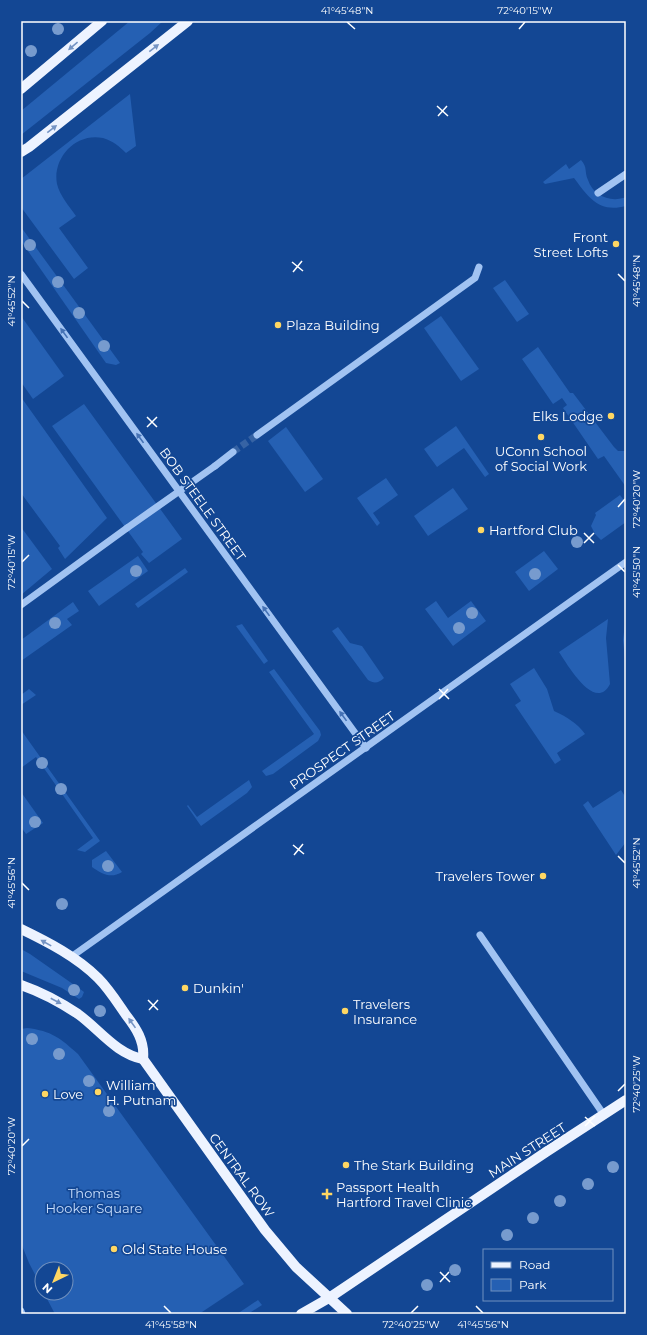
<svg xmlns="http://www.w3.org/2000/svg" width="647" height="1335" font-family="Montserrat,sans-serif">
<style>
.green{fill:#2560b3}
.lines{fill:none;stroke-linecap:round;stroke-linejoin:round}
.minor-tunnel{stroke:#3663a4;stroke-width:7;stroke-dasharray:7 3.5;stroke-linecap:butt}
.minor{stroke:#a1c3f2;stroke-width:7}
.major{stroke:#edf3ff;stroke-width:10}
.minor-bridge{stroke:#a1c3f2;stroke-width:7}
.tree{fill:#779bce}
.oneway{fill:#7594c4}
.oneway2{fill:#4572b5}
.ticks{fill:none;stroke:#fff;stroke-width:1.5}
.poi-dot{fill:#ffd763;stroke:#134794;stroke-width:1.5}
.labels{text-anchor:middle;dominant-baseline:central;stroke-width:3.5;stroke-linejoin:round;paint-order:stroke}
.poi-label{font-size:13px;fill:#fff;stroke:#134794;text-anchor:start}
.street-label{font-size:13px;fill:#fff;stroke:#134794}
.park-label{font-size:13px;fill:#c9dffd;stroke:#134794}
.neatline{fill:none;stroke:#fff;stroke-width:1.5}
.ticks-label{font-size:10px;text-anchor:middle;fill:#fff}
</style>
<rect width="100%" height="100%" fill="#134794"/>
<g class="green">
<path d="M130 21H163L150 33 21 135V111Z"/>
<path d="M130 94 136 146 126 153C119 146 113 141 103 138 76 132 52 158 57 184 60 196 69 206 76 216L59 228 88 268 74 279 21 207V179Z"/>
<path d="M581 160C588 168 584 171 588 180 593 196 611 203 626 197V206C599 213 589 198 574 178L545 184 543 182 566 164 569 169Z"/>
<path d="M21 227 120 363 116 365 106 363 21 241Z"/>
<path d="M505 280 529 314 517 322 493 288Z"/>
<path d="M21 316 64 376 33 399 21 382Z"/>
<path d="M441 316 479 369 461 381 424 328Z"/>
<path d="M538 347 570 393H573L614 447 618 451H626V487L604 456 598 459 563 408 567 405 562 398 553 404 522 359Z"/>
<path d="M21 397 107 518 65 559 58 548 60 546 21 493Z"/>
<path d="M84 404 182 539 149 563 141 554 143 552 52 426Z"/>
<path d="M456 426 489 474 485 477 464 448 437 467 424 449Z"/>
<path d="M286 427 323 479 305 492 268 441Z"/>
<path d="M386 478 398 495 373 513 380 523 377 526 357 498Z"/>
<path d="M453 488 468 509 428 536 414 516Z"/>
<path d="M620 495 626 503V522L601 540 595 534 591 526 596 515 595 513Z"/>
<path d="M21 527 52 569 21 595Z"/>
<path d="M544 551 558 569 529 591 515 572Z"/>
<path d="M138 556 148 571 99 606 88 591Z"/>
<path d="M185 568 188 572 138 608 135 604Z"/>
<path d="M436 601 448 618 471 601 486 621 453 646 425 609Z"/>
<path d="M73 602 79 611 67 619 72 625 21 661V640Z"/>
<path d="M626 616V668L623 640Z"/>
<path d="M608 619 606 638 610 684C595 713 567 664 559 652Z"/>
<path d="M242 624 268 661 264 664 236 626Z"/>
<path d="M338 627 350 643 362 646 384 678C379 683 374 684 368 680L332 631Z"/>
<path d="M534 668 547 689 554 711C567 717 577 723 585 734L557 753 561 760 555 764 515 705 521 701 510 684Z"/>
<path d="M274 669 320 731 321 735 318 741 273 774 266 776 262 771 314 734 269 672Z"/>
<path d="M29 689 36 695 21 705V695Z"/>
<path d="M21 730 100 841 85 852 77 850 93 838 36 757 21 768Z"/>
<path d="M249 780 252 787 247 793 201 826 187 806 188 805 197 817Z"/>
<path d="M621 790 626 798V842L616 855 583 805 588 801 593 808Z"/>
<path d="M21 792 43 823 26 834 21 827Z"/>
<path d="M106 851 122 872C111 879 102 874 92 867V860Z"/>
<path d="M21 949 30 954 80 989 84 992 82 997 79 999 62 988 21 971Z"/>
<path d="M27 1028C52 1031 60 1038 78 1054L244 1284 199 1314H55L44 1293H66V1269H42V1288L29 1263 21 1243V1029Z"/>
<path d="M258 1300 262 1305 248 1314H237Z"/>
</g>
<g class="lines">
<path class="minor-tunnel" d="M233 452 257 435"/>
<g class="minor">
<path d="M598 193 626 174"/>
<path d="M21 274 366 748"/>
<path d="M257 435 475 278 479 267"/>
<path d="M215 466 233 452"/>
<path d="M21 605 127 528"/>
<path d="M480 935 604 1115"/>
<path d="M71 957 626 562"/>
<path d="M21 1311 22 1314"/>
</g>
<g class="major">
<path d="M21 89 102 21"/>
<path d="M21 152 29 147 188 21"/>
<path d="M21 929C48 942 77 957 98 978 109 989 117 1002 126 1015 136 1028 145 1041 143 1059"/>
<path d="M21 985C41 992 60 1002 78 1014 99 1029 116 1054 143 1059"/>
<path d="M143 1059 265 1230 296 1267 347 1314"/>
<path d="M301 1314 329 1298 546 1152 626 1100"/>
</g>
<path class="minor-bridge" d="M127 528 215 466"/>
</g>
<g class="tree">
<circle cx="58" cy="29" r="6"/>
<circle cx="31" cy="51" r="6"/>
<circle cx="30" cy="245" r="6"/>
<circle cx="58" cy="282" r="6"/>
<circle cx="79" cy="313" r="6"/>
<circle cx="104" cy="346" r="6"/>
<circle cx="577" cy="542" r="6"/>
<circle cx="136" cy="571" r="6"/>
<circle cx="535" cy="574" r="6"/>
<circle cx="472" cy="613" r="6"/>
<circle cx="55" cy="623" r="6"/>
<circle cx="459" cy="628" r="6"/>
<circle cx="42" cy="763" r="6"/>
<circle cx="61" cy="789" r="6"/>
<circle cx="35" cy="822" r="6"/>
<circle cx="108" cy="866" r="6"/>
<circle cx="62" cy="904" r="6"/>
<circle cx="74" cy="990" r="6"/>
<circle cx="100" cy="1011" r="6"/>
<circle cx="32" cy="1039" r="6"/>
<circle cx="59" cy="1054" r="6"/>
<circle cx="89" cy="1081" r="6"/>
<circle cx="109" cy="1111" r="6"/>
<circle cx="613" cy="1167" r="6"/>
<circle cx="588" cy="1184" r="6"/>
<circle cx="560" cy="1201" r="6"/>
<circle cx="533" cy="1218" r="6"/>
<circle cx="507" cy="1235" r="6"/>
<circle cx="455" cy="1270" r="6"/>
<circle cx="427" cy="1285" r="6"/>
</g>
<defs><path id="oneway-solid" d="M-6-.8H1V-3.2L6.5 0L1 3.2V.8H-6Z"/></defs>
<g class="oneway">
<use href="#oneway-solid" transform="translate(73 46) rotate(140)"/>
<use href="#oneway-solid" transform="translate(154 48) rotate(-38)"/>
<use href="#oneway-solid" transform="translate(52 129) rotate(-38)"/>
<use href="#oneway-solid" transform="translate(46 943) rotate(-151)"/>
<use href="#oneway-solid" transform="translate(56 1001) rotate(28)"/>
<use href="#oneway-solid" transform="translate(132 1023) rotate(-125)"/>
</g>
<g class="oneway2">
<use href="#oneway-solid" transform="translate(64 333) rotate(-126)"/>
<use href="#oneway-solid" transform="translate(140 438) rotate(-126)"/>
<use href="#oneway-solid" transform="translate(266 611) rotate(-126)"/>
<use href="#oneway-solid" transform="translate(343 716) rotate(-126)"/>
</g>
<path class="ticks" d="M347 22 355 29M519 29 525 22M437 106 448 116M438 116 447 106M292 262 303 271M293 272 302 261M618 274 625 281M22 301 29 308M147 417 157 427M147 427 157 417M618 507 625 499M584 533 594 543M584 543 594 533M22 562 29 555M618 565 625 572M439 689 449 699M439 699 448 689M293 845 304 854M294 855 303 844M618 856 625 863M22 883 29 890M148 1000 158 1010M149 1010 158 1000M618 1091 625 1084M585 1117 595 1126M585 1126 595 1116M22 1146 29 1139M440 1272 450 1282M440 1282 449 1272M164 1306 171 1313M476 1306 483 1313M411 1313 418 1306"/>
<g class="poi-dot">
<circle cx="616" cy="244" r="4"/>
<circle cx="278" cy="325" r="4"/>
<circle cx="611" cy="416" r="4"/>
<circle cx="541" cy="437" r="4"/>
<circle cx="481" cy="530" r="4"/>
<circle cx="543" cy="876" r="4"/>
<circle cx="185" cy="988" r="4"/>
<circle cx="345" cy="1011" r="4"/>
<circle cx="98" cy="1092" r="4"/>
<circle cx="45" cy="1094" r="4"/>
<circle cx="346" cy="1165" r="4"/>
<path d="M325 1188h4v4h4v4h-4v4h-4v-4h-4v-4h4z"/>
<circle cx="114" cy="1249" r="4"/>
</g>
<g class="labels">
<g class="poi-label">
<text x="608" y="237" text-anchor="end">Front<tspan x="608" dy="15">Street Lofts</tspan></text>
<text x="286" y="325">Plaza Building</text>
<text x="603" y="416" text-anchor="end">Elks Lodge</text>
<text x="541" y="451" text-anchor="middle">UConn School<tspan x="541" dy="15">of Social Work</tspan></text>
<text x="489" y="530">Hartford Club</text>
<text x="535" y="876" text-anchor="end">Travelers Tower</text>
<text x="193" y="988">Dunkin'</text>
<text x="353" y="1004">Travelers<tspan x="353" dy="15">Insurance</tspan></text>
<text x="106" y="1085">William<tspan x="106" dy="15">H. Putnam</tspan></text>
<text x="53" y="1094">Love</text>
<text x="354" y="1165">The Stark Building</text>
<text x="336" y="1187">Passport Health<tspan x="336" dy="15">Hartford Travel Clinic</tspan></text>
<text x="122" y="1249">Old State House</text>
</g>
<g class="street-label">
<text transform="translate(203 504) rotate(54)">BOB STEELE STREET</text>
<text transform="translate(342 750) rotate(-35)">PROSPECT STREET</text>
<text transform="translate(527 1150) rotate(-33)">MAIN STREET</text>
<text transform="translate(242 1175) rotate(54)">CENTRAL ROW</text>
</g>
<g class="park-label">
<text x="94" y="1193">Thomas<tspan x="94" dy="15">Hooker Square</tspan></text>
</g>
</g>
<rect width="647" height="1335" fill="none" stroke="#134794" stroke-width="44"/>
<rect x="483" y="1249" width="130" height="52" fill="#134794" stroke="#7191bf"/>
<rect x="491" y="1262" width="20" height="6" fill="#edf3ff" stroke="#7191bf"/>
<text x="519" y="1269" font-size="12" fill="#ffffff">Road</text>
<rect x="491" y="1279" width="20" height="12" fill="#2560b3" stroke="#7191bf"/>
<text x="519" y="1289" font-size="12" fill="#ffffff">Park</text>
<g transform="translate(54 1281) rotate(223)"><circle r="19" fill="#134794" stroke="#7191bf"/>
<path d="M0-3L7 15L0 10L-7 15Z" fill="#ffd763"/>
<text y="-6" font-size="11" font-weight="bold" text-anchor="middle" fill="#ffffff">N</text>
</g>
<rect x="22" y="22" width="603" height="1291" class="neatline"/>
<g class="ticks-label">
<text x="347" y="14">41°45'48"N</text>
<text x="525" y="14">72°40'15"W</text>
<text transform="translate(636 281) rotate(-90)" y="4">41°45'48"N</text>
<text transform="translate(11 301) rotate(-90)" y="4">41°45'52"N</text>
<text transform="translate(636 499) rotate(-90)" y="4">72°40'20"W</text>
<text transform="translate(11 562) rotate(-90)" y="4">72°40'15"W</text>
<text transform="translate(636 572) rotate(-90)" y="4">41°45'50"N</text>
<text transform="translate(636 863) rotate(-90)" y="4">41°45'52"N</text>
<text transform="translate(11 883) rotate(-90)" y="4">41°45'56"N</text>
<text transform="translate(636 1084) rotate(-90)" y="4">72°40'25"W</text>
<text transform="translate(11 1146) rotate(-90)" y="4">72°40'20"W</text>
<text x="171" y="1328">41°45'58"N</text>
<text x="411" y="1328">72°40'25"W</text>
<text x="483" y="1328">41°45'56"N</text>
</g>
</svg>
